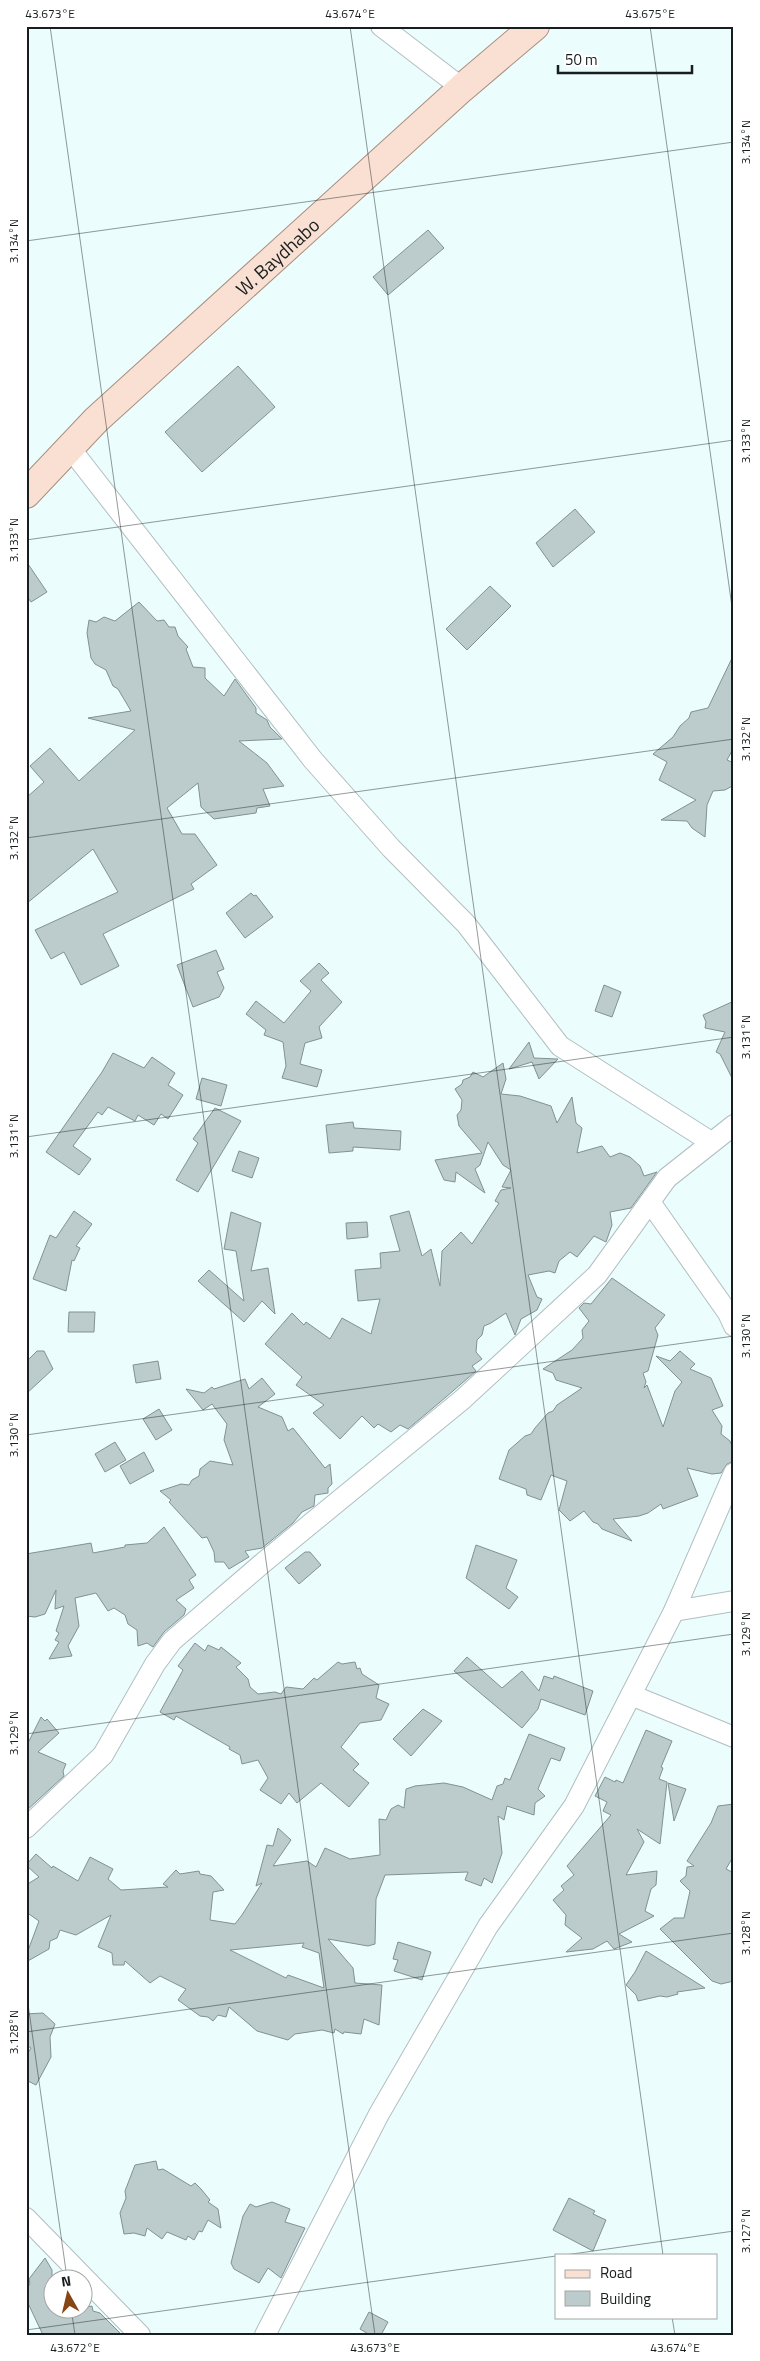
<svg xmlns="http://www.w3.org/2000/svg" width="760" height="2361" font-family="'Titillium Web',sans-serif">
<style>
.building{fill:#bccccd;stroke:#829193;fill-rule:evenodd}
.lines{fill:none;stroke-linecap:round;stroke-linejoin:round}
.minor-casing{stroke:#b0bfc1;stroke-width:22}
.primary-casing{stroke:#a88f80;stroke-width:30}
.minor{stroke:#fff;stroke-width:20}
.primary{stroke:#fae0d3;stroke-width:28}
.ticks{fill:none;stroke:#181e1f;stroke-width:1;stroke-opacity:0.45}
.labels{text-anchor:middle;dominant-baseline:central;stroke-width:4.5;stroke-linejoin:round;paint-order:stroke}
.street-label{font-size:19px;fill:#181e1f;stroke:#fff}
.neatline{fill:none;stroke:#181e1f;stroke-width:2}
.ticks-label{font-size:12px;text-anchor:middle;fill:#181e1f}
</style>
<rect width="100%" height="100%" fill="#ecfdfe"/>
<g class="building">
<path d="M428 230 444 248 388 295 373 277Z"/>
<path d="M238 366 275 407 202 472 165 432Z"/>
<path d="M575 509 595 532 553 567 536 543Z"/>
<path d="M26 561 47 592 31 602 26 595Z"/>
<path d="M490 586 511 606 467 650 446 629Z"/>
<path d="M139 602 157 621 164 620 169 627H175L178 636 188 647 186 649 193 667 205 668V678L224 696 235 679 256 708V713L267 720 270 727 282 739 239 741 267 763 284 786 263 789 270 806 257 808 256 813 214 819 201 807 198 783 167 808 182 834H195L217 865 191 884 194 889 103 934 119 966 81 985 64 952 51 959 35 930 118 892 93 849 26 904V798L44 782 30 766 50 748 79 781 135 730 88 718 131 711 118 689 113 686 106 670 95 664 91 658 87 633 89 620 96 622 104 617 115 621Z"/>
<path d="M734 654V747L727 760 734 763V785L725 790 713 791 707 805 705 837 692 828 687 821 661 820 696 800 659 780 667 762 653 754 673 737 680 726 689 718 691 712 708 708Z"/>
<path d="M251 893 254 896 256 895 273 917 245 938 226 913Z"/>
<path d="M216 950 224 969 217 972 224 988 219 997 193 1007 177 965Z"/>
<path d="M319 963 329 973 321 980 342 1002 319 1027 322 1038 305 1043 300 1064 322 1070 317 1087 282 1078 286 1066 283 1042 264 1035 266 1030 246 1014 256 1001 284 1023 311 991 300 981Z"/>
<path d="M604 985 621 992 612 1017 595 1011Z"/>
<path d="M734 1001V1082L720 1054 716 1052 725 1032 705 1028 706 1022 703 1015Z"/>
<path d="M529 1042 534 1058 558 1059 539 1079 532 1062 509 1069Z"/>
<path d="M113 1053 144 1068 152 1057 175 1073 168 1085 183 1095 168 1119 161 1114 154 1125 138 1115 135 1121 108 1107 102 1115 98 1112 73 1146 91 1159 79 1175 46 1152 102 1072Z"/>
<path d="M503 1063 506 1079 501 1094 520 1096 551 1106 557 1123 572 1097 576 1123 582 1128 577 1153 602 1146 610 1157 620 1153 630 1157 640 1166 644 1176 657 1172 631 1208 610 1212 612 1225 606 1242 594 1236 577 1257 570 1252 559 1261 555 1273 549 1271 528 1275 537 1297 542 1299 537 1310 521 1319 515 1335 506 1313 491 1323 484 1326 482 1335 477 1340 476 1352 482 1359 472 1366 476 1371 446 1397 408 1429 400 1425 391 1432 378 1424 374 1428 362 1416 340 1439 313 1413 324 1405 296 1385 302 1377 265 1344 292 1313 304 1325 306 1322 330 1339 342 1318 371 1334 380 1299 358 1301 355 1270 381 1268 380 1253 400 1251 390 1216 409 1211 422 1256 431 1249 440 1286 442 1251 461 1232 472 1244 499 1203 495 1201 501 1190 511 1188 502 1187 511 1170 503 1165 488 1142 480 1165 475 1169 485 1193 456 1172 455 1182 444 1180 435 1160 482 1153 459 1126 457 1115 461 1110 462 1100 455 1089 462 1084 463 1080 470 1077 473 1072 483 1077Z"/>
<path d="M202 1078 227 1085 221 1106 196 1099Z"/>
<path d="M215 1108 241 1121 198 1192 176 1180 198 1143 193 1139Z"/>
<path d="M353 1122 354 1128 401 1131 400 1150 353 1147V1151L329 1153 326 1125Z"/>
<path d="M239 1151 259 1158 252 1178 232 1171Z"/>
<path d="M74 1211 92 1224 76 1246 80 1248 74 1261 72 1260 66 1291 33 1279 50 1235 56 1238Z"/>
<path d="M231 1212 261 1223 251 1271 268 1268 275 1314 262 1301 244 1322 198 1281 209 1270 244 1301 236 1251 224 1249Z"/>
<path d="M367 1222 368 1237 347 1239 346 1223Z"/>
<path d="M612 1278 665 1315 655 1328 658 1335 648 1371 643 1373 646 1382 644 1388 647 1385 663 1427 675 1391 682 1382 656 1356 670 1361 680 1351 695 1364 690 1369 711 1378 723 1406 712 1410 722 1426 721 1434 730 1441 734 1450V1461L727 1464 721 1473 712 1474 687 1468 698 1496 663 1509 661 1504 648 1513 639 1516 613 1519 632 1541 602 1529 598 1524 593 1522 584 1511 570 1521 559 1510 567 1481 551 1475 541 1500 527 1495 526 1489 499 1479 509 1450 525 1436 531 1434 535 1428 548 1413 553 1411 557 1405 582 1388 556 1380 553 1373 543 1369 572 1350 583 1338 582 1330 589 1321 579 1308 584 1303 591 1304Z"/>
<path d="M69 1312H95L94 1332H68Z"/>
<path d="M37 1351H44L53 1369 26 1394V1362Z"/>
<path d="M158 1361 161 1379 136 1383 133 1365Z"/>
<path d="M262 1378 275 1394 258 1407 282 1417 288 1431 293 1428 325 1468 330 1464 332 1484 328 1488V1493L315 1495 314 1506 302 1512 293 1523 262 1548 245 1551 249 1557 229 1569 224 1562H215L214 1552 207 1537 202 1538 169 1502 171 1500 160 1491 181 1484 189 1485 192 1480 199 1476 200 1469 210 1461 233 1465 224 1440 227 1424 212 1404 203 1410 186 1389 204 1393 212 1387 214 1389 245 1379 249 1389Z"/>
<path d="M159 1409 172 1430 156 1440 143 1419Z"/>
<path d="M115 1442 126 1460 105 1472 95 1454Z"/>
<path d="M144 1452 154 1471 130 1484 120 1466Z"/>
<path d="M164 1527 196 1575 189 1580 194 1588 176 1600 186 1609 184 1615 164 1632 153 1647 147 1643 138 1646 137 1630 128 1624 125 1615 114 1608 108 1611 96 1593 75 1598 79 1626 68 1646 72 1656 49 1659 59 1642 55 1640 59 1633 56 1631 64 1606 55 1609 56 1590 45 1614 35 1617 26 1616V1554L91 1543 93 1553 125 1547V1545L147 1543Z"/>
<path d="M476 1545 517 1560 506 1588 518 1597 509 1609 466 1578Z"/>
<path d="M305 1552H310L321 1565 299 1584 285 1568Z"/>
<path d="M195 1643 205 1651 208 1645 219 1650 221 1647 241 1663 236 1667 248 1679 250 1687 258 1694 275 1692 281 1694 286 1687 303 1689 314 1678 317 1680 338 1662 342 1664 355 1662 357 1669 360 1668 362 1674 379 1685 376 1698 389 1704 381 1720 360 1723 341 1747 359 1764 353 1770 369 1783 349 1807 321 1783 297 1803 289 1793 281 1804 260 1790 268 1778 258 1760 242 1764 240 1755 229 1749 230 1747 176 1716 174 1720 160 1712 183 1670 178 1666Z"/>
<path d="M467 1657 502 1688 522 1671 539 1691 544 1676 553 1679 554 1676 593 1691 585 1715 541 1699 538 1709 522 1728 454 1671Z"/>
<path d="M423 1709 442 1721 411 1756 393 1739Z"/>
<path d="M41 1717 45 1721 47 1719 59 1733 38 1752 66 1764 63 1771 64 1776 26 1811V1747Z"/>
<path d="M646 1730 672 1741 661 1767 663 1768 659 1779 667 1782 660 1844 637 1829 644 1842 626 1875 657 1871 656 1885 651 1889 645 1911 654 1916 619 1934 632 1942 614 1949 607 1941 593 1949 566 1952 582 1938 565 1925 566 1915 553 1900 564 1890 561 1886 574 1875 567 1866 611 1815 603 1811 607 1802 595 1796 605 1777 615 1782 616 1780 623 1783Z"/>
<path d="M529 1734 565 1748 560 1761 551 1758 538 1789 545 1796 535 1803 534 1815 507 1806 504 1820 498 1816 502 1853 492 1883 484 1878 481 1886 465 1880 468 1872 385 1875 376 1899 375 1944 368 1946 328 1939 353 1968 355 1983 382 1985 379 2025 364 2019 361 2034 344 2032 343 2034 335 2029 334 2033 322 2030 295 2034 288 2040 257 2031 229 2007 226 2017 218 2015 213 2021 208 2017 200 2016 178 2000 186 1989 160 1976 150 1983 125 1961 124 1965H113L112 1953 98 1947 111 1915 76 1935 60 1930 57 1938 50 1941 49 1949 26 1962V1956L39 1921 26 1912V1885L39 1877 26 1865 36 1854 52 1868 53 1866 78 1881 90 1857 113 1869 108 1879 121 1890 168 1887 163 1884 176 1870 180 1874 199 1871 200 1874 211 1876 224 1890 213 1892 210 1920 235 1924 242 1915 262 1883 256 1886 267 1845 273 1846 278 1828 291 1840 273 1866 307 1861 316 1867 325 1848 350 1859 380 1855 379 1819 386 1820 391 1809 398 1805 404 1808 406 1789 415 1786 444 1783 463 1787 492 1800 497 1786 503 1784 505 1778 510 1780ZM304 1943 302 1947 319 1953 324 1988 288 1975 286 1978 230 1950Z"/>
<path d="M668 1783 686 1789 674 1821Z"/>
<path d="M734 1804V1855L726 1869 734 1873V1981L721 1984 712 1981 660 1929 674 1918H684L690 1891 680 1881 686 1876 687 1867 694 1866 687 1861 711 1823 718 1806Z"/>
<path d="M398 1942 431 1952 422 1980 394 1971 398 1960 393 1959Z"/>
<path d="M646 1951 705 1988 677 1992 678 1994 667 1997 660 1996 638 2001 636 1995 626 1985 635 1972Z"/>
<path d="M43 2013 55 2024 50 2037 51 2057 36 2085 26 2080V2056L31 2048 26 2045V2014Z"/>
<path d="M156 2161 158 2170 163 2169 191 2186 195 2183 201 2189 210 2200 208 2202 218 2209 221 2228 208 2220 202 2232 199 2231 194 2240 188 2236 186 2240 167 2232 162 2239 147 2228 145 2236 134 2233 124 2234 120 2213 126 2198 125 2191 135 2165Z"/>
<path d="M569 2198 595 2211 593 2214 606 2220 593 2251 553 2230Z"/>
<path d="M272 2202 290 2209 285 2222 305 2228 281 2278 268 2268 259 2283 234 2269 231 2263 243 2216 250 2204 256 2207Z"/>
<path d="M45 2258 52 2270V2308H82L92 2306 93 2311 100 2313 122 2335H43L26 2299V2289L30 2284 29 2279Z"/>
<path d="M369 2312 388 2322 381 2335H370L360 2329Z"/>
</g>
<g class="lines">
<g class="minor-casing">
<g id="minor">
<path d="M381 26 462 88"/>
<path d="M70 448 313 760 391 848 466 924 560 1046 711 1142"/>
<path d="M650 1202 728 1313 734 1326"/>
<path d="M674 1611 734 1601"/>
<path d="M631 1695 734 1737"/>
<path d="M26 1828 103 1755 155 1664 172 1641 264 1562 463 1399 597 1275 667 1178 734 1125"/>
<path d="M26 2218 140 2335"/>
<path d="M265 2335 379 2114 488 1926 574 1806 674 1611 734 1473"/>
</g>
</g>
<g class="primary-casing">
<g id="primary">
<path id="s1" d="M26 494 96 420 462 88 535 26"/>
</g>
</g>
<use href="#minor" class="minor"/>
<use href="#primary" class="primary"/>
</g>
<path class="ticks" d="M50 26 375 2335M350 26 663 2255M650 26 734 621M26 241 734 142M26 540 734 440M26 838 734 739M26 1137 734 1037M26 1435 734 1336M26 1734 734 1634M26 1990 67 2278M26 2032 734 1933M565 2255 734 2231M71 2308 75 2335M672 2317 675 2335M26 2330 556 2256"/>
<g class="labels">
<g class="street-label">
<text stroke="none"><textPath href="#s1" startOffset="346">W. Baydhabo</textPath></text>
</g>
</g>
<rect width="760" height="2361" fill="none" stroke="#ffffff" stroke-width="55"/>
<rect x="555" y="2254" width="162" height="65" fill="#ffffff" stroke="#a3a5a5"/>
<rect x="565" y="2270" width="25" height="8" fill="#fae0d3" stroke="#a3a5a5"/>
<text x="600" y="2278" font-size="15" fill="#181e1f">Road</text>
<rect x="565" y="2291" width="25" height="15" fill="#bccccd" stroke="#a3a5a5"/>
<text x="600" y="2304" font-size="15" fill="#181e1f">Building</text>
<g transform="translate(68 2294) rotate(352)"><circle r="24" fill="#ffffff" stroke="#a3a5a5"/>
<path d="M0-4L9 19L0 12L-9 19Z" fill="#874515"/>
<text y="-8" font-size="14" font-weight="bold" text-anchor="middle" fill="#181e1f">N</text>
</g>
<path d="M558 65v8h134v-8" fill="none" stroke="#181e1f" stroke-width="2.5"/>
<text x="565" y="65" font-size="15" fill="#181e1f" stroke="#ffffff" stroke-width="4" paint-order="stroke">50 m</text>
<rect x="28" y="28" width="704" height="2306" class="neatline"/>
<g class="ticks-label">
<text x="50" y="18">43.673°E</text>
<text x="350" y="18">43.674°E</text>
<text x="650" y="18">43.675°E</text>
<text transform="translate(746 142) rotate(-90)" y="4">3.134°N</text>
<text transform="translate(14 241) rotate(-90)" y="4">3.134°N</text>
<text transform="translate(746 441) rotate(-90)" y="4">3.133°N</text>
<text transform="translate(14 540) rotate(-90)" y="4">3.133°N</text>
<text transform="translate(746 739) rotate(-90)" y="4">3.132°N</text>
<text transform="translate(14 838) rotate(-90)" y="4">3.132°N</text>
<text transform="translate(746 1037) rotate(-90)" y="4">3.131°N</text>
<text transform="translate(14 1136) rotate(-90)" y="4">3.131°N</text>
<text transform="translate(746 1336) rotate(-90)" y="4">3.130°N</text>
<text transform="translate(14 1435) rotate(-90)" y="4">3.130°N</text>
<text transform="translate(746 1634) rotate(-90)" y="4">3.129°N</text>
<text transform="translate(14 1733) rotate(-90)" y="4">3.129°N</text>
<text transform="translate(746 1933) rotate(-90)" y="4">3.128°N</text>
<text transform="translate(14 2032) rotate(-90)" y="4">3.128°N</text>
<text transform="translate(746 2231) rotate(-90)" y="4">3.127°N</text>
<text x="75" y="2352">43.672°E</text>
<text x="375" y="2352">43.673°E</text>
<text x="675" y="2352">43.674°E</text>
</g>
</svg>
